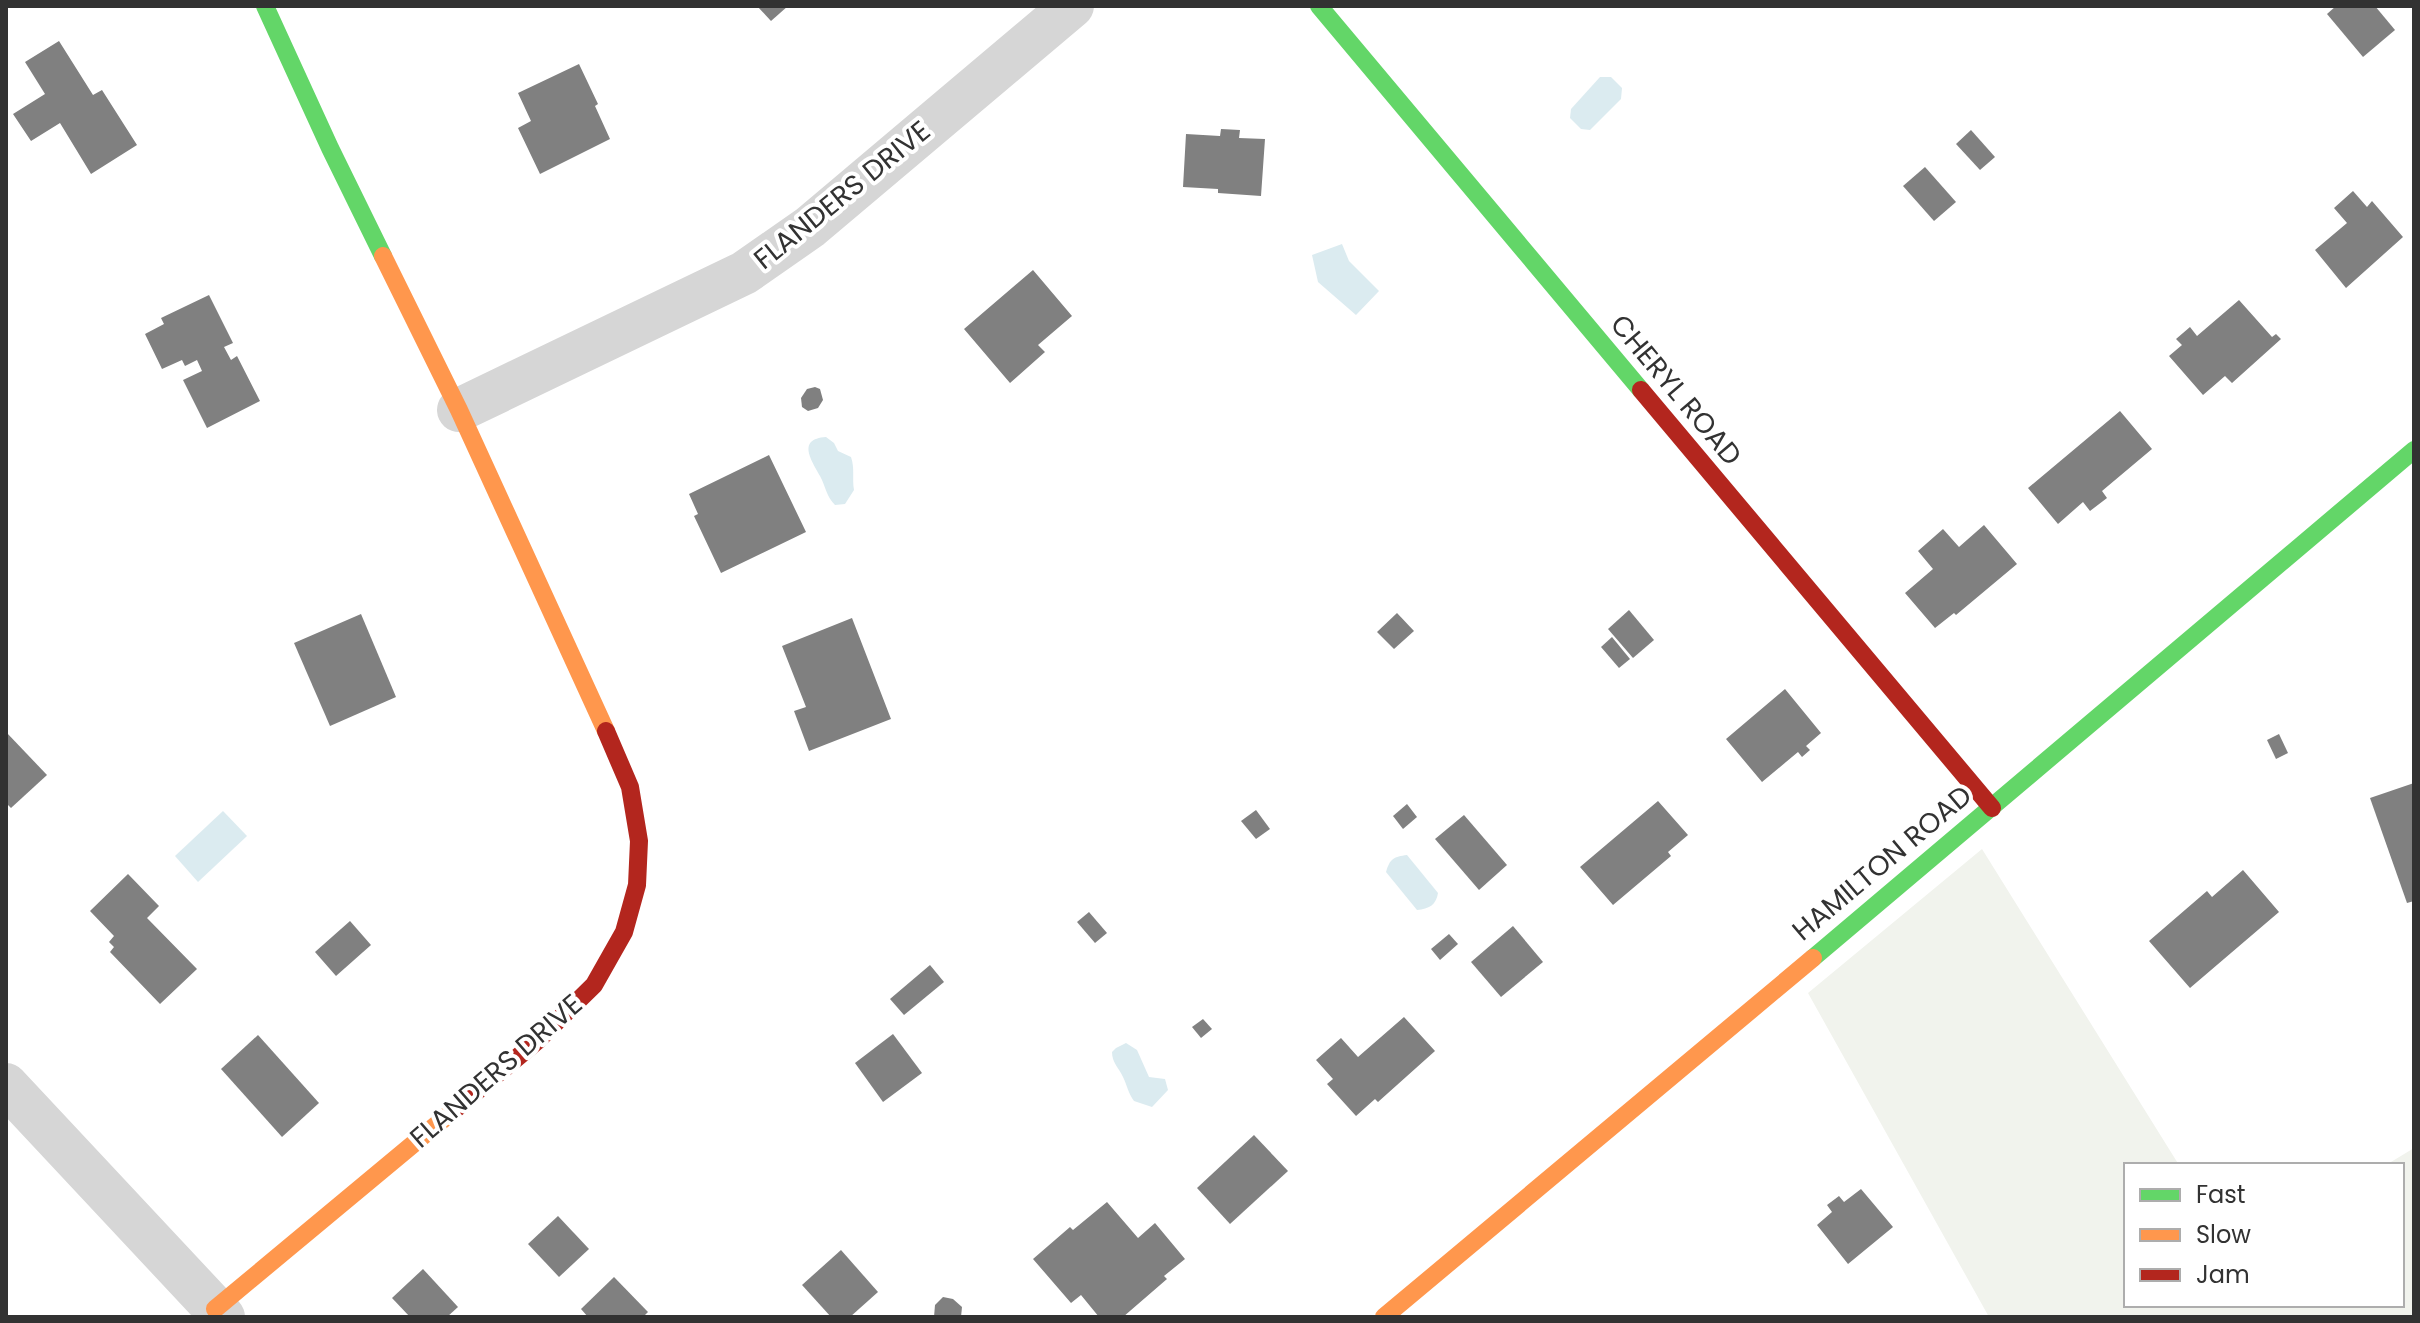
<svg xmlns="http://www.w3.org/2000/svg" width="2420" height="1323" font-family="Poppins,sans-serif">
<style>
.green{fill:#f1f3ed}
.water{fill:#dbebf0}
.building{fill:#808080}
.lines{fill:none;stroke-linecap:round;stroke-linejoin:round}
.street{stroke:#d6d6d6;stroke-width:44}
.fast{stroke:#63d668;stroke-width:18}
.slow{stroke:#ff974d;stroke-width:18}
.jam{stroke:#b3261e;stroke-width:18}
.labels{text-anchor:middle;dominant-baseline:central;stroke-width:8;stroke-linejoin:round;paint-order:stroke}
.street-label{font-size:28px;fill:#323232;stroke:#fff}
</style>
<rect width="100%" height="100%" fill="#fff"/>
<path class="green" d="M1982 849 2179 1165H2126V1305H2402V1165H2386L2414 1148V1317H1989L1808 993Z"/>
<g class="water">
<path d="M1600 77H1611L1622 88 1621 99 1590 130 1581 129 1570 118 1571 109Z"/>
<path d="M1342 244 1349 261 1379 291 1356 315 1318 282 1312 255Z"/>
<path d="M826 437 834 443 838 451 851 457C855 469 852 478 854 490L845 504 835 505C826 496 826 487 820 476 812 461 796 439 826 437Z"/>
<path d="M223 811 247 836 198 882 175 856Z"/>
<path d="M1407 855 1438 893C1436 905 1429 909 1417 910L1386 872C1390 858 1394 857 1407 855Z"/>
<path d="M1126 1043 1137 1050 1149 1077 1165 1079 1168 1090 1152 1107 1134 1101C1128 1093 1127 1085 1123 1077 1119 1068 1112 1063 1112 1052L1116 1048Z"/>
</g>
<g class="building">
<path d="M757 6H788L771 21Z"/>
<path d="M2336 6H2375L2395 30 2363 57 2327 14Z"/>
<path d="M59 41 93 95 102 90 137 145 91 174 60 123 31 141 13 114 45 94 25 62Z"/>
<path d="M579 64 598 104 595 106 610 139 540 174 518 128 531 121 518 93Z"/>
<path d="M1221 129 1240 130 1239 138 1265 139 1261 196 1218 193V189L1183 187 1186 134 1220 136Z"/>
<path d="M1971 130 1995 157 1980 170 1956 144Z"/>
<path d="M1925 167 1956 202 1934 221 1903 186Z"/>
<path d="M2353 191 2367 207 2372 201 2403 237 2346 288 2315 250 2347 223 2334 208Z"/>
<path d="M1033 270 1072 316 1038 345 1045 352 1010 383 964 329Z"/>
<path d="M209 295 233 343 224 347 231 360 237 356 260 401 207 428 183 380 202 371 197 360 185 366 182 360 162 369 145 334 164 324 161 318Z"/>
<path d="M2239 300 2272 337 2276 334 2281 339 2232 383 2225 376 2203 395 2169 356 2182 345 2176 339 2190 327 2197 336Z"/>
<path d="M815 387 820 389 823 400 818 408 808 411 802 407 801 398 807 389Z"/>
<path d="M2120 411 2152 449 2102 491 2107 498 2090 511 2083 502 2058 524 2028 488Z"/>
<path d="M769 455 806 532 721 573 694 516 698 514 689 494Z"/>
<path d="M1984 525 2017 564 1956 615 1954 613 1935 628 1905 593 1933 569 1918 551 1943 529 1959 547Z"/>
<path d="M1629 610 1654 640 1633 658 1608 629Z"/>
<path d="M1397 613 1414 631 1394 649 1377 632Z"/>
<path d="M361 614 396 697 330 726 294 643Z"/>
<path d="M852 618 891 719 809 751 794 711 806 707 782 646Z"/>
<path d="M1612 637 1630 659 1619 668 1601 647Z"/>
<path d="M1785 689 1821 733 1806 746 1810 750 1802 757 1798 752 1762 782 1726 739Z"/>
<path d="M6 732 47 775 11 808 6 803Z"/>
<path d="M2279 734 2288 753 2276 759 2267 740Z"/>
<path d="M2414 783V901L2407 903 2370 798Z"/>
<path d="M1658 801 1688 835 1668 852 1671 856 1613 905 1580 867Z"/>
<path d="M1407 804 1417 817 1403 829 1393 816Z"/>
<path d="M1256 810 1270 829 1256 839 1241 821Z"/>
<path d="M1464 815 1507 865 1479 890 1435 839Z"/>
<path d="M2243 870 2279 912 2190 988 2149 941 2207 891 2212 897Z"/>
<path d="M128 874 159 906 147 918 197 969 160 1004 110 952 114 947 109 942 114 936 90 911Z"/>
<path d="M1089 912 1107 933 1095 943 1077 922Z"/>
<path d="M350 921 371 945 336 976 315 952Z"/>
<path d="M1513 926 1543 962 1501 997 1471 962Z"/>
<path d="M1449 934 1458 944 1440 960 1431 949Z"/>
<path d="M930 965 944 982 904 1015 890 999Z"/>
<path d="M1404 1017 1435 1051 1378 1102 1375 1099 1356 1116 1327 1084 1333 1079 1316 1060 1341 1038 1358 1057Z"/>
<path d="M1203 1019 1212 1029 1201 1038 1192 1027Z"/>
<path d="M893 1034 922 1073 883 1102 855 1063Z"/>
<path d="M258 1035 319 1103 282 1137 221 1069Z"/>
<path d="M1254 1135 1288 1171 1230 1224 1197 1188Z"/>
<path d="M1861 1189 1893 1227 1848 1264 1817 1225 1832 1212 1827 1205 1839 1196 1844 1202Z"/>
<path d="M1107 1202 1138 1238 1155 1223 1185 1259 1164 1276 1167 1279 1123 1317H1099L1081 1295 1071 1303 1033 1259 1070 1227 1073 1230Z"/>
<path d="M558 1216 589 1249 559 1277 528 1244Z"/>
<path d="M841 1250 878 1292 850 1317H831L802 1285Z"/>
<path d="M423 1269 458 1307 447 1317H410L392 1298Z"/>
<path d="M614 1277 648 1312 643 1317H588L581 1309Z"/>
<path d="M943 1297 953 1299 962 1307 961 1317H934L935 1305Z"/>
</g>
<g class="lines">
<g class="street">
<path d="M459 410 744 273 810 227 1072 6"/>
<path d="M6 1085 223 1317"/>
</g>
<g class="fast">
<path d="M265 6 330 148 383 256"/>
<path d="M1319 6 1641 390"/>
<path d="M1813 958 2414 450"/>
</g>
<g class="slow">
<path d="M383 256 459 410 606 731"/>
<path d="M215 1309 453 1111"/>
<path d="M1384 1317 1813 958"/>
</g>
<g class="jam">
<path d="M1641 390 1992 808"/>
<path d="M453 1111 537 1041 594 985 624 932 637 885 639 841 630 787 606 731"/>
</g>
</g>
<g class="labels">
<g class="street-label">
<text transform="translate(842 195) rotate(-39)">FLANDERS DRIVE</text>
<text transform="translate(1676 390) rotate(50)">CHERYL ROAD</text>
<text transform="translate(1882 863) rotate(-40)">HAMILTON ROAD</text>
<text transform="translate(496 1071) rotate(-41)">FLANDERS DRIVE</text>
</g>
</g>
<rect width="2420" height="1323" fill="none" stroke="#323232" stroke-width="16"/>
<rect x="2124" y="1163" width="280" height="144" fill="#ffffff" stroke="#adadad" stroke-width="2"/>
<rect x="2140" y="1189" width="40" height="12" fill="#63d668" stroke="#adadad" stroke-width="2"/>
<text x="2196" y="1203" font-size="24" fill="#323232">Fast</text>
<rect x="2140" y="1229" width="40" height="12" fill="#ff974d" stroke="#adadad" stroke-width="2"/>
<text x="2196" y="1243" font-size="24" fill="#323232">Slow</text>
<rect x="2140" y="1269" width="40" height="12" fill="#b3261e" stroke="#adadad" stroke-width="2"/>
<text x="2196" y="1283" font-size="24" fill="#323232">Jam</text>
</svg>
